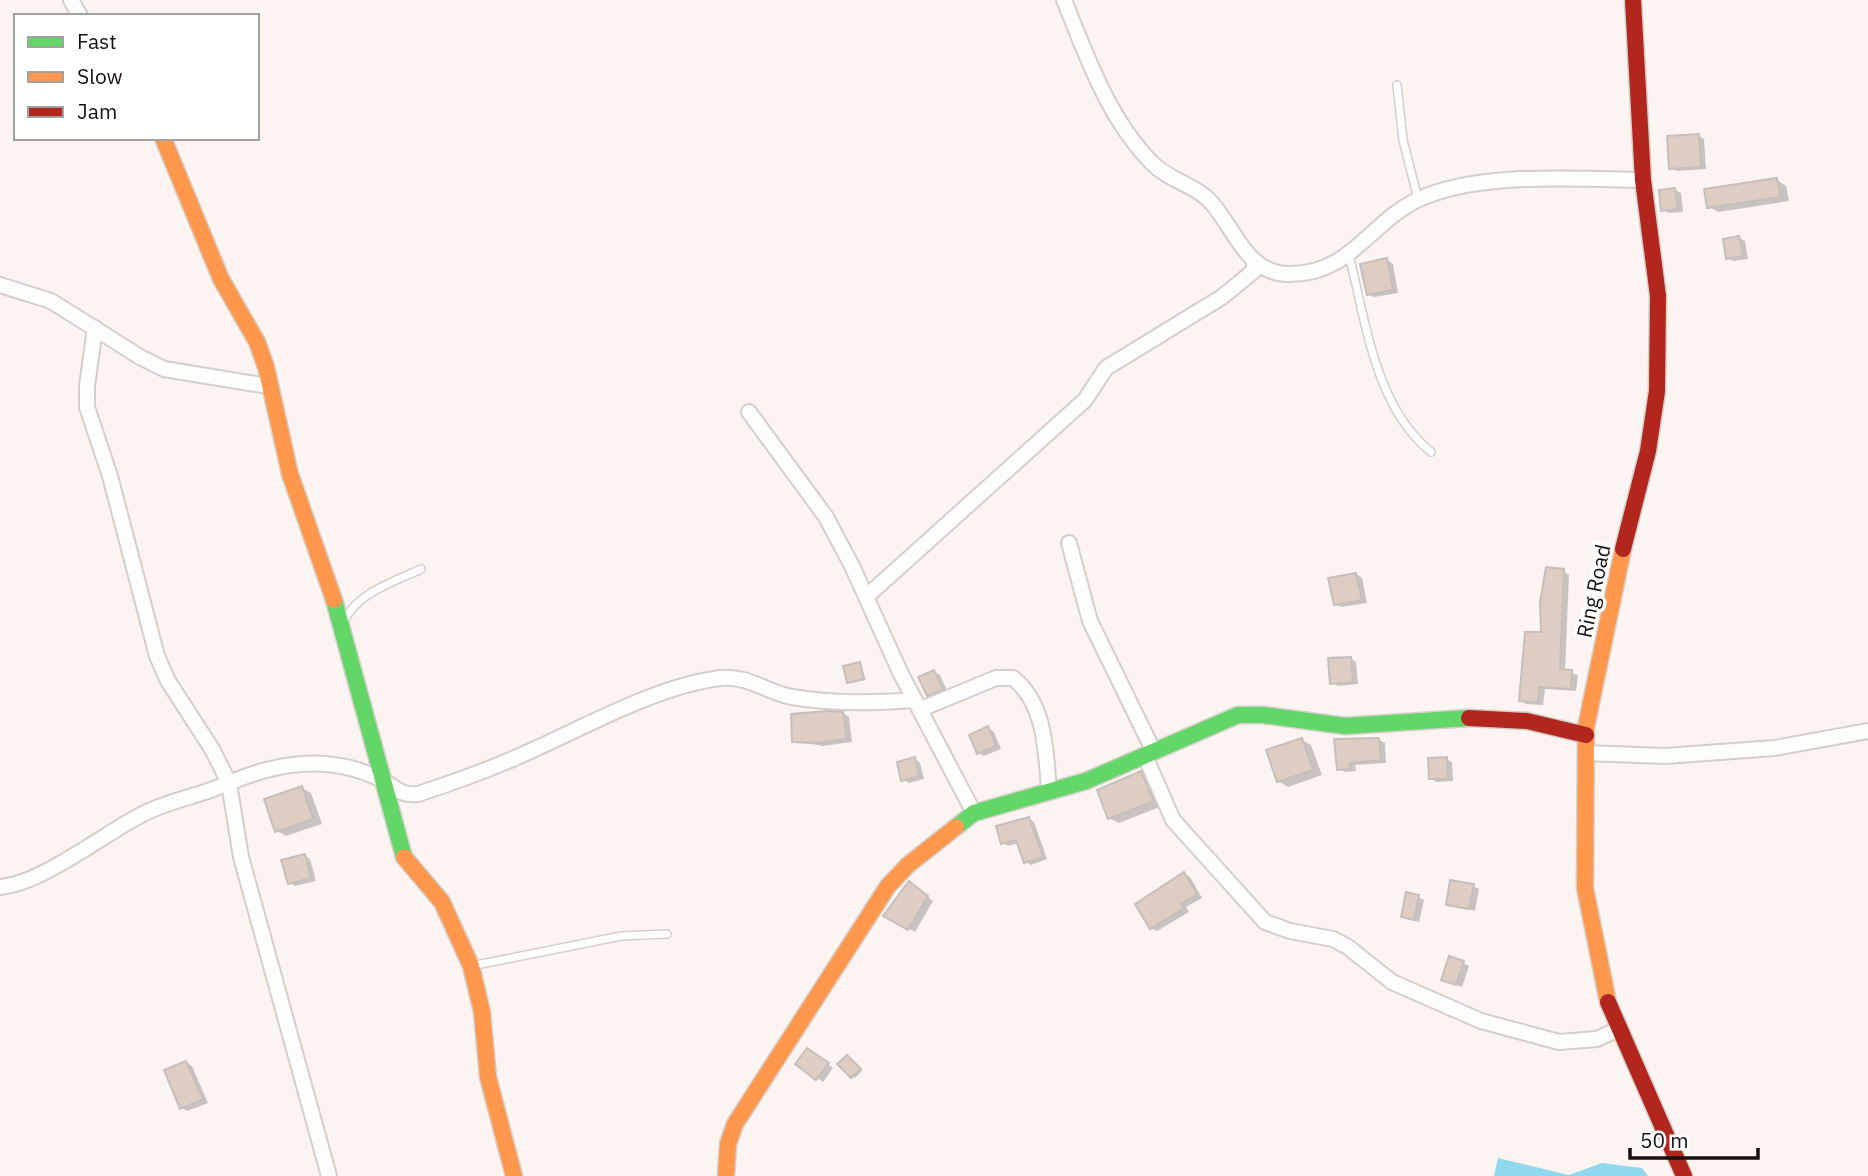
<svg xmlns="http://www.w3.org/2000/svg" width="1868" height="1176" font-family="'IBM Plex Sans',sans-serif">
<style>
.water{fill:#90d8ee}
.shadow{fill:#0003}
.building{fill:#decdc2;stroke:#c6bfbb;stroke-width:2}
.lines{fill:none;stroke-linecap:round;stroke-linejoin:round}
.lane-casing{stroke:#d5cfcb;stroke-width:10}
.street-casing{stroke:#d5cfcb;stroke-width:18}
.fast-casing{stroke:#d5cfcb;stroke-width:19}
.slow-casing{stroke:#d5cfcb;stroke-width:19}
.jam-casing{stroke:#d5cfcb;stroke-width:19}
.lane{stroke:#fefdfd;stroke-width:7}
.street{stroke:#fefdfd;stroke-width:14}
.fast{stroke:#63d668;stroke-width:16}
.slow{stroke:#ff974d;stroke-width:16}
.jam{stroke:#b3261e;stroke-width:16}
.labels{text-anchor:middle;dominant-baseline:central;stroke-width:7;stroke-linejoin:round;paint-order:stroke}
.street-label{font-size:21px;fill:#19130f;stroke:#fff}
</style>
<rect width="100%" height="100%" fill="#fbf4f0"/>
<path class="water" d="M1498 1158 1569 1175 1602 1163 1642 1168 1648 1176H1494Z"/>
<g class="shadow">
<path d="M1698 136 1704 139 1706 169 1677 171 1671 168Z"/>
<path d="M1777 180 1786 186 1789 201 1718 212 1708 206Z"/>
<path d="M1675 190 1681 193 1683 212 1669 213 1663 210Z"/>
<path d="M1739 238 1745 241 1748 259 1733 261 1728 258Z"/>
<path d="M1387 260 1393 264 1398 293 1374 297 1368 294Z"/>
<path d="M1563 571 1569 575 1565 672 1578 675 1576 691 1545 689 1543 705 1526 704 1520 700Z"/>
<path d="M1356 574 1362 578 1367 603 1341 607 1336 604Z"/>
<path d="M1350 658 1356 662 1358 684 1338 686 1332 682Z"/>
<path d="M860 664 866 680 851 683 849 682Z"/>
<path d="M934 672 940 675 948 693 934 698 928 695Z"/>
<path d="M843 713 849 717 852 742 823 746 794 741Z"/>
<path d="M988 728 994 732 1001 749 984 756 978 753Z"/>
<path d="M1302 740 1311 745 1322 775 1288 787 1278 781Z"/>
<path d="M1379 740 1385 743 1386 763 1355 765 1356 771 1345 772 1339 769Z"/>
<path d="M914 759 920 763 924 779 909 783 903 779Z"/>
<path d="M1446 759 1452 762 1453 781 1436 782 1431 778Z"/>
<path d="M1141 773 1150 778 1162 806 1119 823 1109 818Z"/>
<path d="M302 788 311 793 322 824 286 836 277 831Z"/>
<path d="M1029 819 1034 822 1047 859 1031 865 1026 862 1019 843 1008 846 1003 843Z"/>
<path d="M305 856 310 859 316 881 295 886 289 882Z"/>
<path d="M1184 874 1190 877 1202 898 1186 907 1189 912 1157 931 1151 928Z"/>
<path d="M1473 886 1479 889 1475 911 1448 904Z"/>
<path d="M915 887 933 901 915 932 886 916Z"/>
<path d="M1418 897 1424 900 1419 922 1403 916Z"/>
<path d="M1463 963 1469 966 1462 987 1443 980Z"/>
<path d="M813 1053 833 1068 823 1082 797 1064Z"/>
<path d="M849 1058 862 1071 855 1078 840 1064Z"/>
<path d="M186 1063 192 1066 208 1103 187 1111 182 1108Z"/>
</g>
<g class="building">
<path d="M1699 134 1701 167 1669 169 1667 136Z"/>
<path d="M1777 178 1780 197 1707 208 1704 189Z"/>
<path d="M1675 188 1678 209 1661 211 1659 190Z"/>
<path d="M1739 236 1743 256 1726 259 1723 239Z"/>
<path d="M1387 258 1393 290 1367 295 1360 264Z"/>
<path d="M1546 567 1564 569 1560 669 1572 670 1571 689 1539 687 1538 703 1519 701 1525 632H1541L1540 602Z"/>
<path d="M1356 573 1362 600 1334 605 1328 578Z"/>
<path d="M1351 657 1353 682 1330 684 1328 658Z"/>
<path d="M860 662 864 679 847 683 843 666Z"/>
<path d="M934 670 943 690 927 696 918 677Z"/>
<path d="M828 711 843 712 847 739 815 743 792 742 791 714Z"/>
<path d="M988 726 996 746 977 754 969 735Z"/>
<path d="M1302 738 1313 770 1277 782 1266 750Z"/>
<path d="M1379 738 1381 760 1350 763 1351 769 1337 770 1334 739Z"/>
<path d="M915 757 919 776 901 781 897 762Z"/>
<path d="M1447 757 1448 779H1429L1428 758Z"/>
<path d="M1141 771 1154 801 1108 819 1097 790Z"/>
<path d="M302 786 313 819 275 832 264 799Z"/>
<path d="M1029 817 1043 857 1024 863 1016 840 1001 844 996 826Z"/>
<path d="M305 854 311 878 288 884 281 860Z"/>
<path d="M1184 872 1197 894 1181 904 1184 908 1150 929 1135 904Z"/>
<path d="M1450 880 1474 884 1469 909 1446 905Z"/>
<path d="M909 881 928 896 908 930 883 916Z"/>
<path d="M1406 892 1419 895 1414 920 1401 917Z"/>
<path d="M1449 956 1464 961 1456 985 1441 980Z"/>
<path d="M807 1048 829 1063 816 1080 795 1064Z"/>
<path d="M847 1055 861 1069 851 1078 837 1064Z"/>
<path d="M186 1061 203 1099 180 1109 164 1070Z"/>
</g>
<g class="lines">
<g class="lane-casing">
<g id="lane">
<path d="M1397 85 1403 140 1418 199"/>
<path d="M1349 255C1366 322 1375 407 1431 452"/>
<path d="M344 621C358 592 394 582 421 569"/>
<path d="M471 966 621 936 667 934"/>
</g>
</g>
<g class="street-casing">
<g id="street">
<path d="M71 0 80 16"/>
<path d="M1064 0C1087 57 1108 118 1152 163 1168 180 1193 184 1209 200 1234 226 1245 272 1286 274 1350 276 1368 224 1417 200 1477 171 1577 179 1643 180"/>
<path d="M0 285 51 301 140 357 164 369 268 386"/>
<path d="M95 328 87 386V407L110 476 157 656 168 681 212 749 229 783 241 857 329 1176"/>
<path d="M749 412 826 517 852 566 901 674 974 813"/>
<path d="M1069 543 1090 621 1154 752"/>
<path d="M866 597 1085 400 1106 368 1222 297 1255 270 1253 260"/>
<path d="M921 709 996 678H1013C1046 704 1046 753 1049 791"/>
<path d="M1586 753 1665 756 1775 748 1868 731"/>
<path d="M1145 756 1173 820 1265 922 1290 931 1333 939 1348 947 1392 982 1481 1021 1559 1042 1597 1039 1619 1029"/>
<path d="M0 887C41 884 102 835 141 815 163 803 188 798 211 790 229 783 247 775 266 770 304 760 344 761 380 779 395 786 399 796 418 794 458 781 499 766 537 748 592 723 661 685 721 678 748 675 768 693 792 697 834 704 873 703 915 700"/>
</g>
</g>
<g class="fast-casing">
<g id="fast">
<path d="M334 600 404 857"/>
<path d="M956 827 974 813 1086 781 1238 715H1263L1345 726 1469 718"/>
</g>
</g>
<g class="slow-casing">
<g id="slow">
<path d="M163 138 221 279 257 342 266 367 290 474 334 600"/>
<path d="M404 857 442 902 471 966 482 1012 488 1077 514 1176"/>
<path d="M1608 1002 1585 888 1586 727 1623 549"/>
<path d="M726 1176 728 1144 735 1124 888 886 908 865 956 827"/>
</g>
</g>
<g class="jam-casing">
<g id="jam">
<path d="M1623 549 1648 451 1657 391 1658 296 1643 180 1633 0"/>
<path d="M1469 718 1527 721 1586 735"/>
<path d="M1608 1002 1684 1176"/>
</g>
</g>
<use href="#lane" class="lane"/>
<use href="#street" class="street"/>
<use href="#fast" class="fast"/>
<use href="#slow" class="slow"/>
<use href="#jam" class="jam"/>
</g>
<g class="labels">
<g class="street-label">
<text transform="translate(1593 591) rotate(-78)">Ring Road</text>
</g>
</g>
<rect x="14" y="14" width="245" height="126" fill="#ffffff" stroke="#a3a19f" stroke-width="2"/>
<rect x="28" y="37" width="35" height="10" fill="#63d668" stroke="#a3a19f" stroke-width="2"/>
<text x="77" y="49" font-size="21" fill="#19130f">Fast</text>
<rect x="28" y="72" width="35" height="10" fill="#ff974d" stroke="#a3a19f" stroke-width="2"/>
<text x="77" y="84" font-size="21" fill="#19130f">Slow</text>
<rect x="28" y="107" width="35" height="10" fill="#b3261e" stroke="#a3a19f" stroke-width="2"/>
<text x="77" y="119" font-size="21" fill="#19130f">Jam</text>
<path d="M1630 1148v10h128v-10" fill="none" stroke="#19130f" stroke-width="3.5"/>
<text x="1640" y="1148" font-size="21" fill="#19130f" stroke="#ffffff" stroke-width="5" paint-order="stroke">50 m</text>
</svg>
